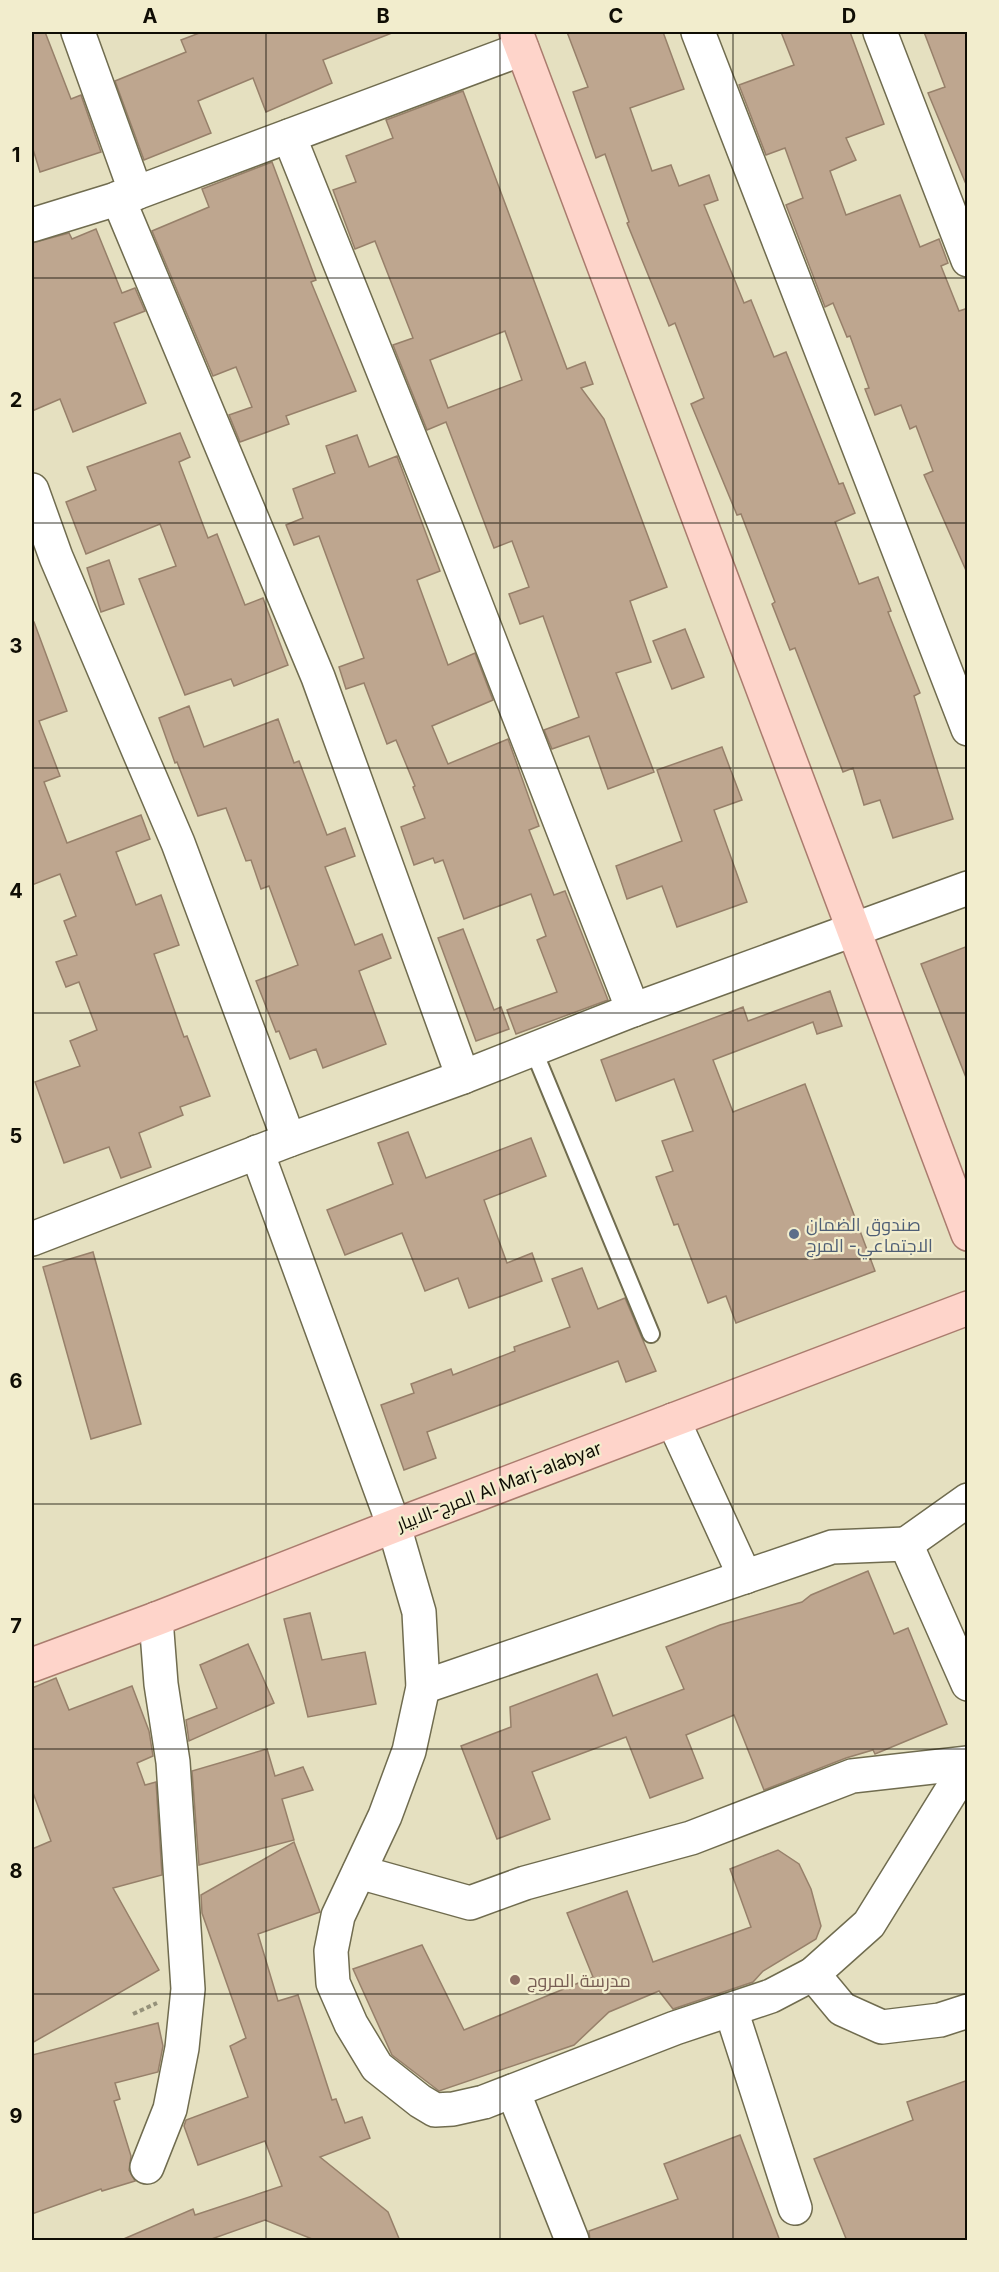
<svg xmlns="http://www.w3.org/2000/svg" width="999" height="2272" font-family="Inter,Cairo,sans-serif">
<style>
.building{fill:#bea68f;stroke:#97806a;stroke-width:1.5;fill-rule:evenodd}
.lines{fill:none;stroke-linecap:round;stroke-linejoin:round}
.lane-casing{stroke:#706c4f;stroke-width:20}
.street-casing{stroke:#706c4f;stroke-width:36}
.primary-casing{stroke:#aa7c6e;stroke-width:36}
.path{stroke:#95917a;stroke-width:4;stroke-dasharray:4.5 3;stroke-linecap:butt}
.lane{stroke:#fff;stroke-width:16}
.street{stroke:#fff;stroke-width:33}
.primary{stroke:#fed4ca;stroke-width:33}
.grid{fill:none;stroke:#0f0d04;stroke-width:1.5;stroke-opacity:0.55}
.service-dot{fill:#5c6f8a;stroke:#f2edcd;stroke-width:2}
.education-dot{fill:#8d6e63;stroke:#f2edcd;stroke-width:2}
.labels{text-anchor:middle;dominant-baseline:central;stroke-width:4.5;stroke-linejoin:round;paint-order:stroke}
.service-label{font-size:18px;fill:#4e5e75;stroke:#f2edcd;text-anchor:start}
.street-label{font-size:18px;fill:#0f0d04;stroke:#f2edcd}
.education-label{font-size:18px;fill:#785e54;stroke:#f2edcd;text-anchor:start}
.neatline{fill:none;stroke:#0f0d04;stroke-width:2}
.grid-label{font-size:20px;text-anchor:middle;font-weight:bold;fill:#0f0d04}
</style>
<rect width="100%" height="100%" fill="#e5e0c0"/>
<g class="building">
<path d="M32 32H45L71 99 81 95 101 152 40 172 32 146Z"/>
<path d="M202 32H392V33L323 60 332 83 266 112 253 78 198 101 211 133 144 160 115 81 186 52 181 40Z"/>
<path d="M567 32H663L684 89 630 108 652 171 671 165 679 186 709 175 718 200 704 205 744 303 751 300 774 357 786 352 839 484 843 483 855 513 835 522 859 584 878 577 891 611 888 612 920 693 914 696 953 819 893 838 880 800 864 805 853 768 843 772 795 648 790 650 772 604 775 602 741 514 737 515 691 404 704 398 675 323 669 326 627 223 629 222 605 154 596 158 573 92 588 87Z"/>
<path d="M781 32H850L884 124 846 138 856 160 830 171 846 215 900 195 920 247 939 239 948 263 941 266 959 311 968 308V575L924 475 933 471 916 426 910 429 901 405 875 415 865 389 869 388 850 336 847 337 833 303 825 307 786 205 803 198 785 148 766 155 739 85 794 65Z"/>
<path d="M924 32H968V189L928 93 945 87Z"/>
<path d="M463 91 567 369 585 362 593 384 581 388 604 419 667 587 630 601 651 662 616 673 654 772 608 789 589 736 552 749 544 730 579 717 543 616 520 624 509 594 529 587 512 541 494 548 446 422 427 430 393 345 413 338 375 241 355 249 333 190 356 182 346 156 393 138 386 120ZM505 331 522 380 448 408 430 360Z"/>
<path d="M272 162 316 280 311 282 356 391 286 416 289 424 240 442 229 415 252 407 236 367 213 376 152 231 209 207 202 189Z"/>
<path d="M96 229 122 293 135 288 145 311 114 323 146 403 73 432 60 399 32 411V243L69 233 72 239Z"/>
<path d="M180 433 190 457 179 462 208 538 217 534 245 605 263 598 288 665 234 686 231 679 185 695 139 579 176 566 160 524 86 554 66 502 96 490 87 467Z"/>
<path d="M357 435 369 467 397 456 440 571 417 580 448 665 475 653 493 700 432 726 448 764 508 739 539 826 529 830 554 895 565 891 608 1000 516 1034 507 1010 557 992 537 940 546 936 531 894 464 919 443 860 435 863 433 858 414 865 401 827 425 818 413 787 415 786 396 740 387 744 364 683 346 689 339 667 364 658 319 536 294 545 286 525 303 518 293 489 335 473 326 446Z"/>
<path d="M109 560 124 604 101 612 87 568Z"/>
<path d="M32 622H34L67 711 39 721 60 776 44 782 67 843 141 815 150 839 116 852 136 905 161 895 179 945 154 954 184 1037 187 1036 210 1096 180 1107 183 1115 139 1133 151 1167 121 1178 109 1147 64 1163 35 1082 80 1066 70 1041 97 1030 79 982 66 987 56 962 77 955 64 921 76 916 60 874 32 885Z"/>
<path d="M685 629 704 677 672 689 653 641Z"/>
<path d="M189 706 204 747 278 719 294 763 299 761 327 835 345 828 355 856 325 867 355 945 382 934 391 958 359 971 386 1044 323 1068 316 1049 290 1059 279 1031 276 1032 256 981 298 965 269 886 261 889 251 860 246 861 226 808 198 816 177 762 175 763 159 718Z"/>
<path d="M722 747 742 800 714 810 747 902 677 927 662 886 627 899 616 866 682 841 657 770Z"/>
<path d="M463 929 494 1010 501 1007 509 1029 476 1041 438 938Z"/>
<path d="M968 946V1080H967L921 964Z"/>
<path d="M830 991 842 1026 817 1034 813 1022 713 1060 733 1112 805 1084 875 1271 736 1323 726 1296 708 1303 678 1224 674 1225 656 1177 673 1171 662 1141 693 1131 674 1079 616 1101 601 1060 743 1007 748 1021Z"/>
<path d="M408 1132 426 1178 531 1138 546 1176 484 1200 507 1263 532 1253 542 1281 469 1308 458 1278 425 1291 402 1233 345 1255 327 1210 393 1184 378 1143Z"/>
<path d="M93 1252 141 1424 91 1439 43 1267Z"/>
<path d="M582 1268 598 1309 625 1298 656 1371 626 1382 618 1361 427 1432 436 1458 404 1470 381 1405 414 1393 411 1384 451 1369 453 1375 515 1351 514 1347 570 1327 552 1279Z"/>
<path d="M868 1571 894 1634 908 1628 947 1724 875 1754 873 1750 846 1758 764 1790 734 1715 686 1735 703 1778 650 1798 626 1737 532 1772 550 1819 497 1839 461 1746 511 1727 510 1707 597 1674 613 1716 684 1689 666 1647 720 1625 802 1602 811 1595Z"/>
<path d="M310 1613 322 1660 365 1652 376 1704 308 1717 284 1619Z"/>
<path d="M248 1644 274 1703 189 1741 186 1720 217 1708 200 1665Z"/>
<path d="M56 1678 69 1710 132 1686 149 1731 153 1756 137 1763 145 1785 156 1782 162 1875 113 1888 159 1970 32 2043V1849L51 1841 32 1790V1688Z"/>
<path d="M267 1749 275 1776 303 1767 313 1790 282 1799 294 1840 199 1865 192 1771Z"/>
<path d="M294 1842 320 1912 258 1934 278 2001 298 1995 332 2100 336 2099 345 2123 362 2117 370 2138 320 2157 388 2212 400 2241H317L265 2220 206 2241H119L193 2209 195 2215 282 2186 265 2141 198 2165 184 2126 186 2120 248 2097 230 2046 246 2038 202 1913 201 1895Z"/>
<path d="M778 1850 799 1864 811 1889 821 1926 816 1939 763 1971 753 1982 673 2009 659 1991 609 2012 574 2045 439 2091 392 2055 353 1969 422 1945 464 2030 593 1977 567 1913 627 1891 653 1962 751 1927 730 1869Z"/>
<path d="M158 2023 163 2046 158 2072 115 2083 120 2099 114 2101 131 2156 129 2170 135 2181 102 2191 101 2189 32 2214V2055Z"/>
<path d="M968 2080V2241H847L814 2159 913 2120 907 2102Z"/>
<path d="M740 2135 780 2241H590L589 2231 678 2199 664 2164Z"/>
</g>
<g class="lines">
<g class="lane-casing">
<path id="lane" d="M533 1049 651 1334"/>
</g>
<g class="street-casing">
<g id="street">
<path d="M78 32 136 193"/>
<path d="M698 32 968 729"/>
<path d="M880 32 968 260"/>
<path d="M289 136 445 525 633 1010"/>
<path d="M118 198 318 677 463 1077"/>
<path d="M32 225 136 193 522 49"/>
<path d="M32 490 56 557 178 843 289 1140"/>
<path d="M257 1152 394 1526 419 1612 423 1687 409 1751 385 1816 338 1916 331 1951 333 1983 351 2024 377 2067 420 2101 435 2110 453 2109 484 2102 675 2028 771 1996 813 1974 869 1924 968 1764"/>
<path d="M32 1239 289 1140 463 1077 633 1010 968 888"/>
<path d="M673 1420 745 1577"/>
<path d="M906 1544 968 1500"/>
<path d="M423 1687 832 1547 906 1544 968 1684"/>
<path d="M359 1872 470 1903 525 1883 691 1838 852 1776 968 1763"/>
<path d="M813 1974 842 2009 882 2027 940 2020 968 2011"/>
<path d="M731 2010 795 2208"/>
<path d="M513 2091 572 2240"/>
<path d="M147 2167 170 2109 182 2048 188 1989 173 1762 161 1684 156 1619"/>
</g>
</g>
<g class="primary-casing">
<g id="primary">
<path d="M516 32 968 1234"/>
<path d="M32 1665 156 1619 394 1526 968 1308"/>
</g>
</g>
<path class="path" d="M133 2014 157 2003"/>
<use href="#lane" class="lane"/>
<use href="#street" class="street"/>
<use href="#primary" class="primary"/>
</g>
<path class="grid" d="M266 32V2240M500 32V2240M733 32V2240M32 278H968M32 523H968M32 768H968M32 1013H968M32 1259H968M32 1504H968M32 1749H968M32 1994H968"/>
<circle class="service-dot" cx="794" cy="1234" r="6"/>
<circle class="education-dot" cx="515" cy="1980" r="6"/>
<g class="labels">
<g class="service-label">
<text x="806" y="1224">صندوق الضمان<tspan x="806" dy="21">الاجتماعي- المرج</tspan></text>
</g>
<g class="street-label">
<text transform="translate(499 1486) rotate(-21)">المرج-الابيار Al Marj-alabyar</text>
</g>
<g class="education-label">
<text x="527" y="1980">مدرسة المروج</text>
</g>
</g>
<rect width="999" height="2272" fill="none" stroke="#f2edcd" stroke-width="66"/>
<rect x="33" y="33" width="933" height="2206" class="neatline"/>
<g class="grid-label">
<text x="150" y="23">A</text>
<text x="383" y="23">B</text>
<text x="616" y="23">C</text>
<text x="849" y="23">D</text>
<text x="16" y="162">1</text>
<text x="16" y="407">2</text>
<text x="16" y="653">3</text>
<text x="16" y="898">4</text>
<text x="16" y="1143">5</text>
<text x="16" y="1388">6</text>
<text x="16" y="1633">7</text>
<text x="16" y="1878">8</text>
<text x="16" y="2123">9</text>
</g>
</svg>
